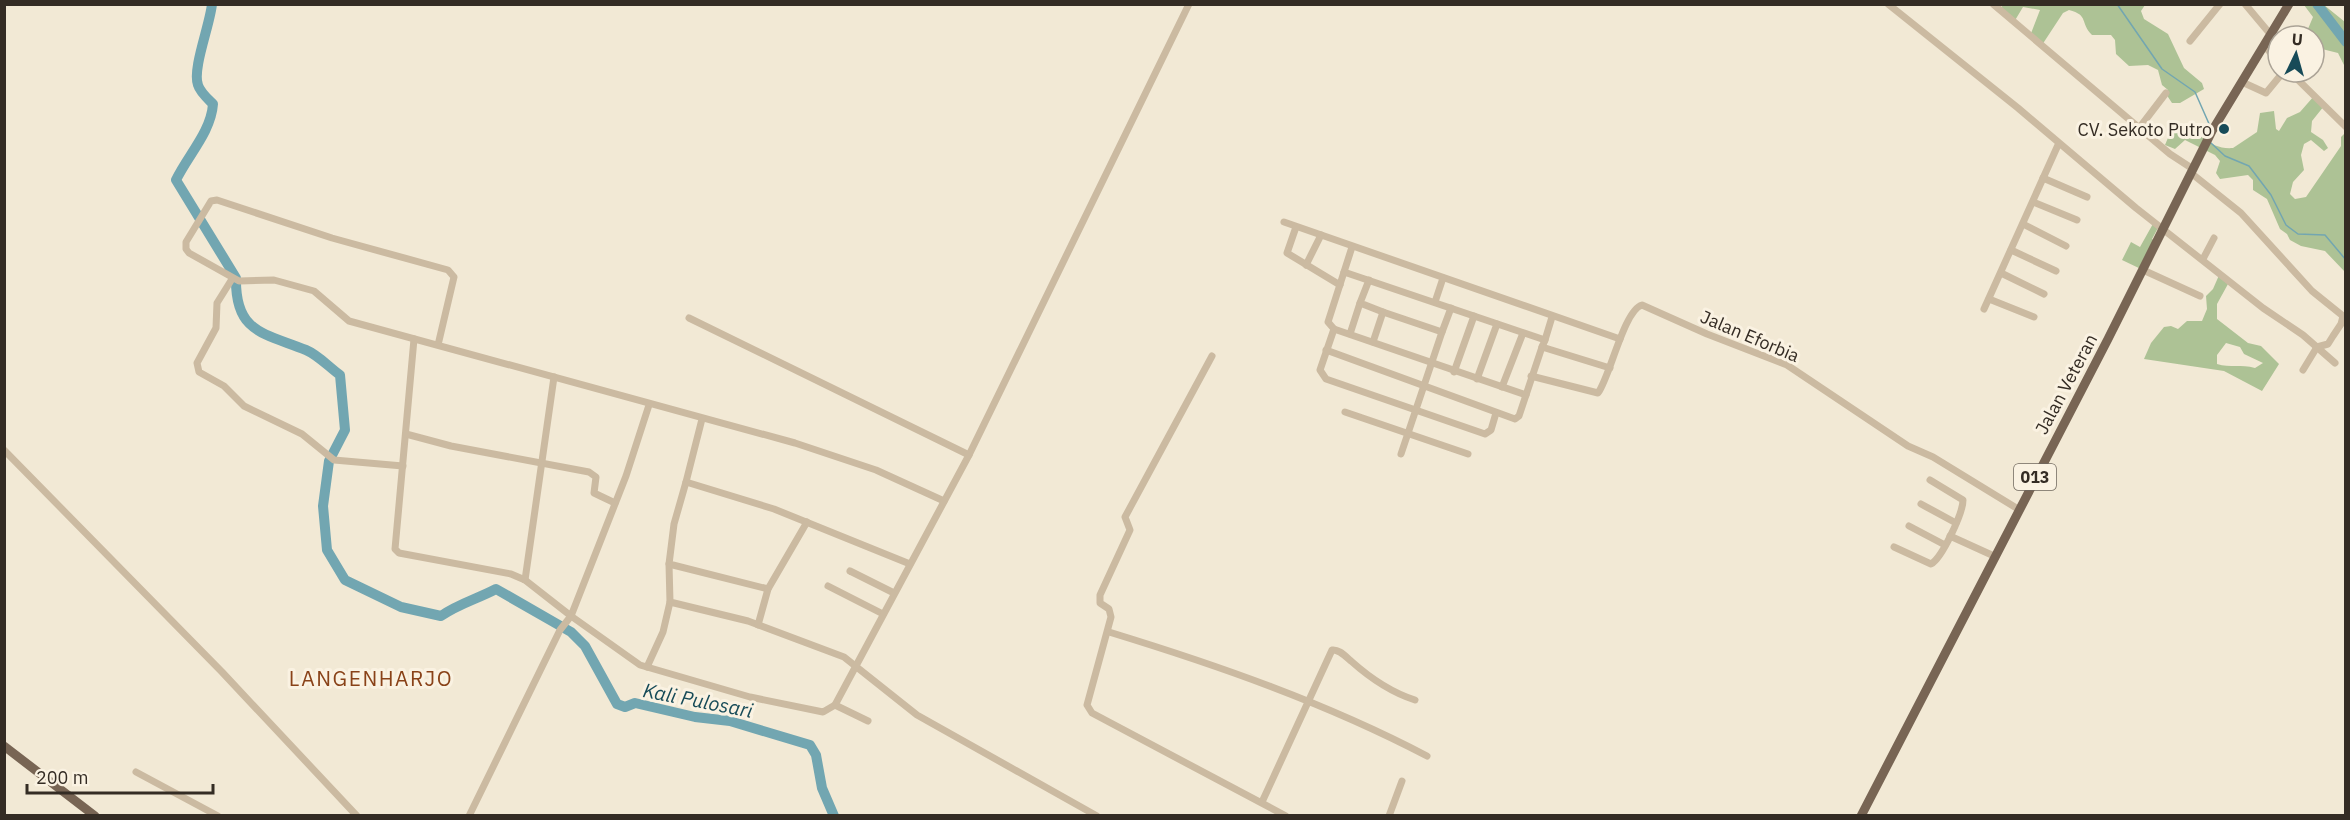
<svg xmlns="http://www.w3.org/2000/svg" width="2350" height="820" font-family="'IBM Plex Sans',sans-serif">
<style>
.green{fill:#adc295;fill-rule:evenodd}
.lines{fill:none;stroke-linecap:round;stroke-linejoin:round}
.stream{stroke:#72a6b1;stroke-width:1.5}
.river{stroke:#72a6b1;stroke-width:10}
.minor{stroke:#cbbaa1;stroke-width:7}
.major{stroke:#786554;stroke-width:9}
.poi-dot{fill:#174b58;stroke:#faf2e2;stroke-width:2}
.labels{text-anchor:middle;dominant-baseline:central;stroke-width:6;stroke-linejoin:round;paint-order:stroke}
.shield{fill:#faf2e2;stroke:#6f675d;stroke-width:1.5}
.shield-label{font-size:16px;font-weight:bold;fill:#342c24}
.poi-label{font-size:18px;fill:#342c24;stroke:#faf2e2;text-anchor:end}
.street-label{font-size:18px;fill:#342c24;stroke:#faf2e2}
.water-label{font-size:20px;font-style:italic;fill:#174b58;stroke:#faf2e2}
.quarter-label{font-size:21px;letter-spacing:1.5px;fill:#894218;stroke:#faf2e2}
</style>
<rect width="100%" height="100%" fill="#f2e9d5"/>
<g class="green">
<path d="M2004 4 2145 5 2141 11 2144 19 2168 34 2184 68 2202 83 2204 89 2180 103H2172L2168 97V90L2162 85 2158 70 2148 65 2129 66 2116 54 2115 40 2111 35H2092C2080 23 2089 15 2069 10L2063 13 2042 45 2030 36 2040 10 2023 7 2014 22 1999 10Z"/>
<path d="M2304 5H2324L2345 22V67L2338 53 2314 47V36H2305L2313 17Z"/>
<path d="M2314 96 2324 106 2312 121 2311 132 2323 140 2328 148 2324 151 2311 140 2304 144 2301 155 2304 170 2293 182 2290 194 2295 199 2306 197 2341 146V137L2345 133V272L2325 251 2301 246 2290 240 2287 234 2280 229 2267 199 2253 190V180L2248 175 2220 179 2216 173 2220 161 2215 155 2185 140 2175 149 2165 145 2170 133 2181 124C2201 132 2209 150 2233 148L2257 132 2260 113 2274 111 2276 129 2279 131 2287 118 2300 112Z"/>
<path d="M2154 222 2159 226 2152 239 2157 242 2143 270 2122 260 2131 242 2140 247Z"/>
<path d="M2220 273 2228 284 2217 304V319L2248 343 2261 346 2279 364 2262 391 2224 371 2144 359 2151 343 2164 327 2171 326 2178 329 2187 321H2202L2207 309 2206 296 2213 289ZM2226 343 2240 347 2244 354 2263 363 2255 368C2241 364 2230 368 2217 364V355Z"/>
</g>
<g class="lines">
<g class="stream">
<path d="M2117 4 2162 69 2195 92 2210 126"/>
<path d="M2211 143 2225 156 2249 166 2271 195 2286 225 2298 234 2325 235 2346 260"/>
</g>
<g class="river">
<path d="M212 4C210 25 192 69 198 85 200 92 208 99 213 104 211 132 188 155 176 180L236 278C235 333 264 333 306 350 318 355 329 367 340 375L345 430 329 461 323 506 327 550 345 580 401 607 441 616C458 604 477 599 496 589L571 632 585 646 617 704 625 707 635 703 695 717 730 721 810 745 816 755 822 788 834 816"/>
<path d="M2317 4 2346 42"/>
</g>
<g class="minor">
<path d="M1888 4 2018 108 2136 208 2263 308 2303 335 2335 363"/>
<path d="M1993 4 2170 154 2193 169"/>
<path d="M2245 4 2271 35"/>
<path d="M2190 41 2220 4"/>
<path d="M2265 47 2278 60"/>
<path d="M2290 72 2346 127"/>
<path d="M2242 82 2266 93 2280 76"/>
<path d="M2140 127 2166 93"/>
<path d="M2191 173 2241 213 2312 291 2343 316 2341 324 2333 336 2328 344 2317 347 2303 370"/>
<path d="M2043 178 2087 197"/>
<path d="M2033 202 2077 220"/>
<path d="M1284 222 1620 339"/>
<path d="M2023 224 2066 246"/>
<path d="M1296 227 1287 253 1340 285"/>
<path d="M2011 250 2056 271"/>
<path d="M2203 259 2214 238"/>
<path d="M1306 265 1321 235"/>
<path d="M2143 270 2200 296"/>
<path d="M1344 272 1352 247"/>
<path d="M2001 273 2044 294"/>
<path d="M232 279 217 303 216 328 197 363 199 372 224 386 244 406 302 434 334 460 403 466"/>
<path d="M1369 280 1360 303 1383 312"/>
<path d="M1989 299 2034 317"/>
<path d="M1435 302 1443 278"/>
<path d="M1984 309 2058 145"/>
<path d="M689 318 969 455"/>
<path d="M1334 329 1328 322 1344 272 1545 340 1542 347 1610 368"/>
<path d="M1350 334 1360 303"/>
<path d="M414 339 395 549 399 553 511 574 525 580 571 616 626 476 649 405"/>
<path d="M1545 340 1552 317"/>
<path d="M1373 342 1383 312 1442 332 1451 308"/>
<path d="M438 345 454 277 448 270 332 238 217 200 211 201 186 242V249L189 253 239 281 274 280 314 291 349 321 795 443 876 470 944 501"/>
<path d="M1326 350 1515 419 1519 416 1542 347"/>
<path d="M1212 356 1125 517 1130 530 1100 595V603L1109 609 1111 617 1087 705 1092 713 1286 816"/>
<path d="M1454 372 1474 316"/>
<path d="M1531 376 1598 393C1610 377 1624 310 1642 305L1707 334 1787 365 1908 446 1933 457 2018 509"/>
<path d="M1477 379 1497 324"/>
<path d="M1502 387 1523 333"/>
<path d="M1345 412 1468 454"/>
<path d="M1496 413 1491 430 1485 434 1326 379 1320 370 1334 329 1526 395"/>
<path d="M702 419 686 482 774 509 910 564"/>
<path d="M406 434 451 446 589 472 596 477 594 493 615 503"/>
<path d="M4 450 222 672 357 816"/>
<path d="M1401 454 1442 332"/>
<path d="M686 482 674 524 669 564 768 589"/>
<path d="M1921 504 1956 523"/>
<path d="M1909 526 1945 545"/>
<path d="M1950 536 1994 556"/>
<path d="M1894 547 1931 564C1942 558 1963 513 1963 500L1930 480"/>
<path d="M669 564 670 602 748 621 844 657 917 715 1097 816"/>
<path d="M850 571 894 593"/>
<path d="M525 580 554 377"/>
<path d="M828 586 883 614"/>
<path d="M758 625 768 589 807 522"/>
<path d="M1109 632C1217 665 1326 703 1427 756"/>
<path d="M647 667 663 632 670 602"/>
<path d="M835 705 868 721"/>
<path d="M136 772 218 816"/>
<path d="M1262 802 1332 650C1339 649 1345 656 1351 661 1370 678 1390 692 1415 700"/>
<path d="M469 816 560 630 571 616 640 665 750 697 823 712 835 705 969 455 1189 4"/>
<path d="M1389 816 1402 781"/>
</g>
<g class="major">
<path d="M4 746 95 816"/>
<path d="M1861 816 2108 339 2212 131 2289 4"/>
</g>
</g>
<circle class="poi-dot" cx="2224" cy="129" r="6"/>
<g class="labels">
<rect class="shield" x="2014" y="464" width="42" height="26" rx="4.5"/>
<g class="shield-label">
<text x="2035" y="477">013</text>
</g>
<g class="poi-label">
<text x="2212" y="129">CV. Sekoto Putro</text>
</g>
<g class="street-label">
<text transform="translate(1750 336) rotate(23)">Jalan Eforbia</text>
<text transform="translate(2066 384) rotate(-62)">Jalan Veteran</text>
</g>
<g class="water-label">
<text transform="translate(698 700) rotate(11)">Kali Pulosari</text>
</g>
<g class="quarter-label">
<text x="371" y="678">LANGENHARJO</text>
</g>
</g>
<rect width="2350" height="820" fill="none" stroke="#342c24" stroke-width="12"/>
<g transform="translate(2296 54) rotate(5)"><circle r="28" fill="#faf2e2" stroke="#aba396" stroke-width="1.5"/>
<path d="M0-4.5L10 22L0 15L-10 22Z" fill="#174b58"/>
<text y="-9" font-size="16" font-weight="bold" text-anchor="middle" fill="#342c24">U</text>
</g>
<path d="M27 784v9h186v-9" fill="none" stroke="#342c24" stroke-width="3"/>
<text x="36" y="784" font-size="18" fill="#342c24" stroke="#faf2e2" stroke-width="4.5" paint-order="stroke">200 m</text>
</svg>
